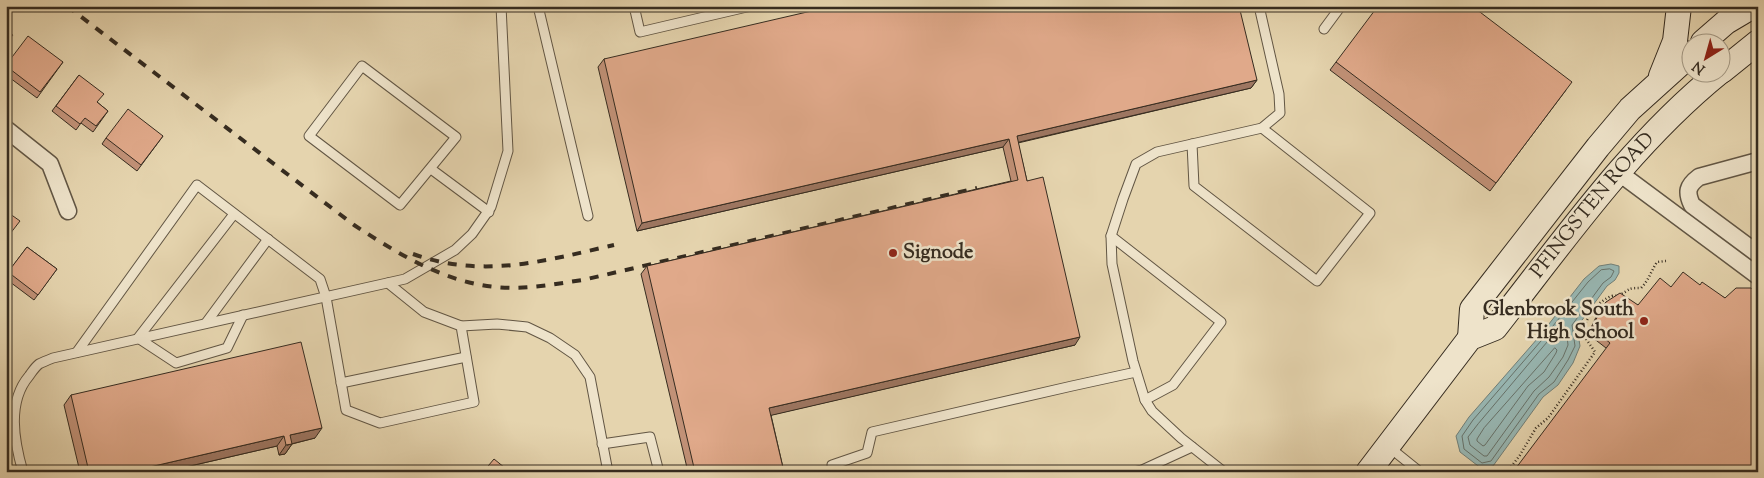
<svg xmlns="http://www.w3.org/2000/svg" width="1764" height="478" font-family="'Sorts Mill Goudy',serif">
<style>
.water{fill:#98b7b3;stroke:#717f78}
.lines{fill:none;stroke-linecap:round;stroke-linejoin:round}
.shore{stroke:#67726a;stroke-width:1}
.lane-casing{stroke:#625644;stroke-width:11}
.street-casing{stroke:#625644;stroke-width:19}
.secondary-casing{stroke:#362c20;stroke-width:26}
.path{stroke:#362c20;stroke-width:2.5;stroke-dasharray:1 2.5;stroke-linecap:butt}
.lane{stroke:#eee3ca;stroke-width:9}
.street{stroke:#eee3ca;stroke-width:16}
.secondary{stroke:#eee3ca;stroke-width:24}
.rail{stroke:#362c20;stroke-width:4;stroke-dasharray:9 9;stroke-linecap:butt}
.wall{fill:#c19177;stroke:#362c20}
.shaded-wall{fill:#9d7661;stroke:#362c20}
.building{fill:#e0a98a;stroke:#362c20}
.poi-dot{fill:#8f2418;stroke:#eee3ca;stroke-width:2}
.labels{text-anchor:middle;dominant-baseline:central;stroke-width:5;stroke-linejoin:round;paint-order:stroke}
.street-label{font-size:20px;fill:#362c20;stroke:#eee3ca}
.poi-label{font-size:20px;font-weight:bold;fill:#362c20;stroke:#eee3ca;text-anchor:start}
</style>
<rect width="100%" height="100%" fill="#e5d4ae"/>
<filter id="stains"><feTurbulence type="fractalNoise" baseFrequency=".004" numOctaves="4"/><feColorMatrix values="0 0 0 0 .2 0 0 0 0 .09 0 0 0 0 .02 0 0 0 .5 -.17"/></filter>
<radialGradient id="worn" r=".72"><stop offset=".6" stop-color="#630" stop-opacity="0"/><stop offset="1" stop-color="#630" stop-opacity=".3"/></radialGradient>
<path class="water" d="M1611 264 1619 266V273L1615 280 1607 286 1577 327 1580 346 1573 363 1558 385 1543 397 1493 466 1482 469 1460 452 1456 436 1469 417 1538 338 1584 279 1599 266Z"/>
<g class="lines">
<g class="shore">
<path d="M1610 269 1614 271 1611 277 1603 283 1572 325 1575 346 1568 360 1554 382 1539 394 1491 461 1482 463 1464 449 1462 436 1473 420 1541 341 1588 282 1601 270Z"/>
<path d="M1561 326 1566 327 1568 345 1563 357 1549 377 1534 391 1487 456H1484L1470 445 1468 437 1478 424Z"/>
<path d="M1555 348 1557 350 1556 353 1544 372 1528 386 1485 445 1483 446 1477 441V439L1484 428Z"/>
</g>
<g class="lane-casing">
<g id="lane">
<path d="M538 6 588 216"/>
<path d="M634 6 640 32 751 6"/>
<path d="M1324 29 1341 6"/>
<path d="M362 66 456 137 400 205 309 136Z"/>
<path d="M1192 144 1194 186 1317 281 1370 213 1262 128"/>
<path d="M431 169 489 212"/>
<path d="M234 214 138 338 176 363 227 348 243 315"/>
<path d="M1111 236 1221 322 1173 385 1145 400"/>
<path d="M206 323 268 239"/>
<path d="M461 326 497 324 527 327 550 338 575 355 590 377 608 472"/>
<path d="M77 352 197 185 320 279 326 297 346 410 380 423 474 402 461 326 424 312 388 283"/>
<path d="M341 383 466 357"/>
<path d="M602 444 650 437 659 472"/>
<path d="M1389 447 1420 472"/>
<path d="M23 472C14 441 7 402 29 376 32 372 35 367 39 364 43 362 48 360 53 358L405 279 455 250 472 234 491 207 508 151 501 6"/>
<path d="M833 472 832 465 867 453 872 432 1072 386 1136 372"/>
<path d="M1133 472 1142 470 1192 447"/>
<path d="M1224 472 1181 438 1152 411 1145 400 1133 361 1112 264 1111 236 1123 199 1136 164 1157 152 1262 128 1280 113 1279 94 1259 6"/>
</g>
</g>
<g class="street-casing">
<g id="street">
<path d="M6 129 50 164 68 211"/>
<path d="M1758 161 1699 177C1687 186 1686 192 1692 205L1758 254"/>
<path d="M1618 172 1758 276"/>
</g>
</g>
<g class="secondary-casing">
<g id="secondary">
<path d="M1703 42 1726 22 1753 6"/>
<path d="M1722 71 1758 42"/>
<path d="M1661 76 1675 41 1679 6"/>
<path d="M1470 338 1472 309 1598 147 1630 109 1692 53"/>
<path id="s1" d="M1368 472 1470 338 1495 328C1565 239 1631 144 1720 72"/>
</g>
</g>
<path class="path" d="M1502 472 1511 467 1520 455 1536 428 1548 418 1595 352C1592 347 1584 338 1584 332 1584 318 1599 300 1612 296 1617 295 1616 297 1620 295 1631 289 1627 288 1641 288 1649 280 1651 271 1657 262L1666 261"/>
<use href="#lane" class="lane"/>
<use href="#street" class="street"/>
<use href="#secondary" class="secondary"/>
<g class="rail">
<path d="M67 6 354 225C397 253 443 282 496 287 525 290 554 284 583 280L977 188"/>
<path d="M413 254C483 279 544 261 614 245"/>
</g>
</g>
<g class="wall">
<path d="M604 59 1257 80 1251 88 1018 143 1027 181 1075 345 771 415 784 472H688L641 274 647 266 1011 181 1003 147 637 231 598 67Z"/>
<path d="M63 62 37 98 6 75V65Z"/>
<path d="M1336 62 1566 90 1490 191 1330 70Z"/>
<path d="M79 75 97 102 108 111 93 132 81 123 76 130 52 111Z"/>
<path d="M163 136 137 171 102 144 106 138Z"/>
<path d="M27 247 57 269 34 300 6 279V275Z"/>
<path d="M1700 285 1725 298 1606 348 1588 334 1597 315 1606 302 1638 305 1671 287Z"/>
<path d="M71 395 315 438 292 444 285 454 279 455 277 446 164 472H80L64 405Z"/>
</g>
<g class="shaded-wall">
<path d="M1257 80 1251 88 1011 144 1017 136Z"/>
<path d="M1009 139 1003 147 637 231 642 223Z"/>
<path d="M1080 337 1075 345 764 417 769 408Z"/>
<path d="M322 428 315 438 287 445 292 444 285 454 279 455 286 445 290 435Z"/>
<path d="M284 436 277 446 164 472H128Z"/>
</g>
<g class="building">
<path d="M833 6H1239L1257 80 1017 136 1027 181 1043 177 1080 337 769 408 784 472H695L647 266 1018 180 1009 139 642 223 604 59Z"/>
<path d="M1378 6H1472L1572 82 1496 183 1336 62Z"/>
<path d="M6 30 13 35 6 43Z"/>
<path d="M28 36 63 62 40 92 6 66V65Z"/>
<path d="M79 75 104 94 97 102 108 111 96 126 85 118 80 124 56 106Z"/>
<path d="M128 109 163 136 141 165 106 138Z"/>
<path d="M6 211 20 221 6 239Z"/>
<path d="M27 247 57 269 38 295 8 272Z"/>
<path d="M1683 272 1700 285 1702 282 1725 298 1736 288H1751L1758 293V472H1513L1610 343 1592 328 1601 309 1606 302 1620 293 1638 305 1660 278 1671 287Z"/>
<path d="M301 342 322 428 290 435 292 444 286 445 284 436 128 472H89L71 395Z"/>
<path d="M494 459 510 472H483Z"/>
</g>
<g class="poi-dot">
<circle cx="893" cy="253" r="5"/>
<circle cx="1644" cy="321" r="5"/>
</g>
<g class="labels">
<g class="street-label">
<text stroke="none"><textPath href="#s1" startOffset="352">PFINGSTEN ROAD</textPath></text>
</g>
<g class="poi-label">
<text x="903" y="253">Signode</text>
<text x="1634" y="310" text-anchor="end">Glenbrook South<tspan x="1634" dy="23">High School</tspan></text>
</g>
</g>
<rect width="1764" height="478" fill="none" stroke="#e5d4ae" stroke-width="25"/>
<rect x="8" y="8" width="1749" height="463" fill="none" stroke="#362c20" stroke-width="2.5"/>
<rect x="12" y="12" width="1739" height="453" fill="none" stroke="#362c20"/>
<g transform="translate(1706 58) rotate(217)"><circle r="24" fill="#eee3ca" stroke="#a49a86"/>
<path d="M0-4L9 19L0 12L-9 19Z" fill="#8f2418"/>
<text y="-8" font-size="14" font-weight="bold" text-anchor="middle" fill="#362c20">N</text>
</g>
<rect width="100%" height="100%" filter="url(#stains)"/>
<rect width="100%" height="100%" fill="url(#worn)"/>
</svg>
